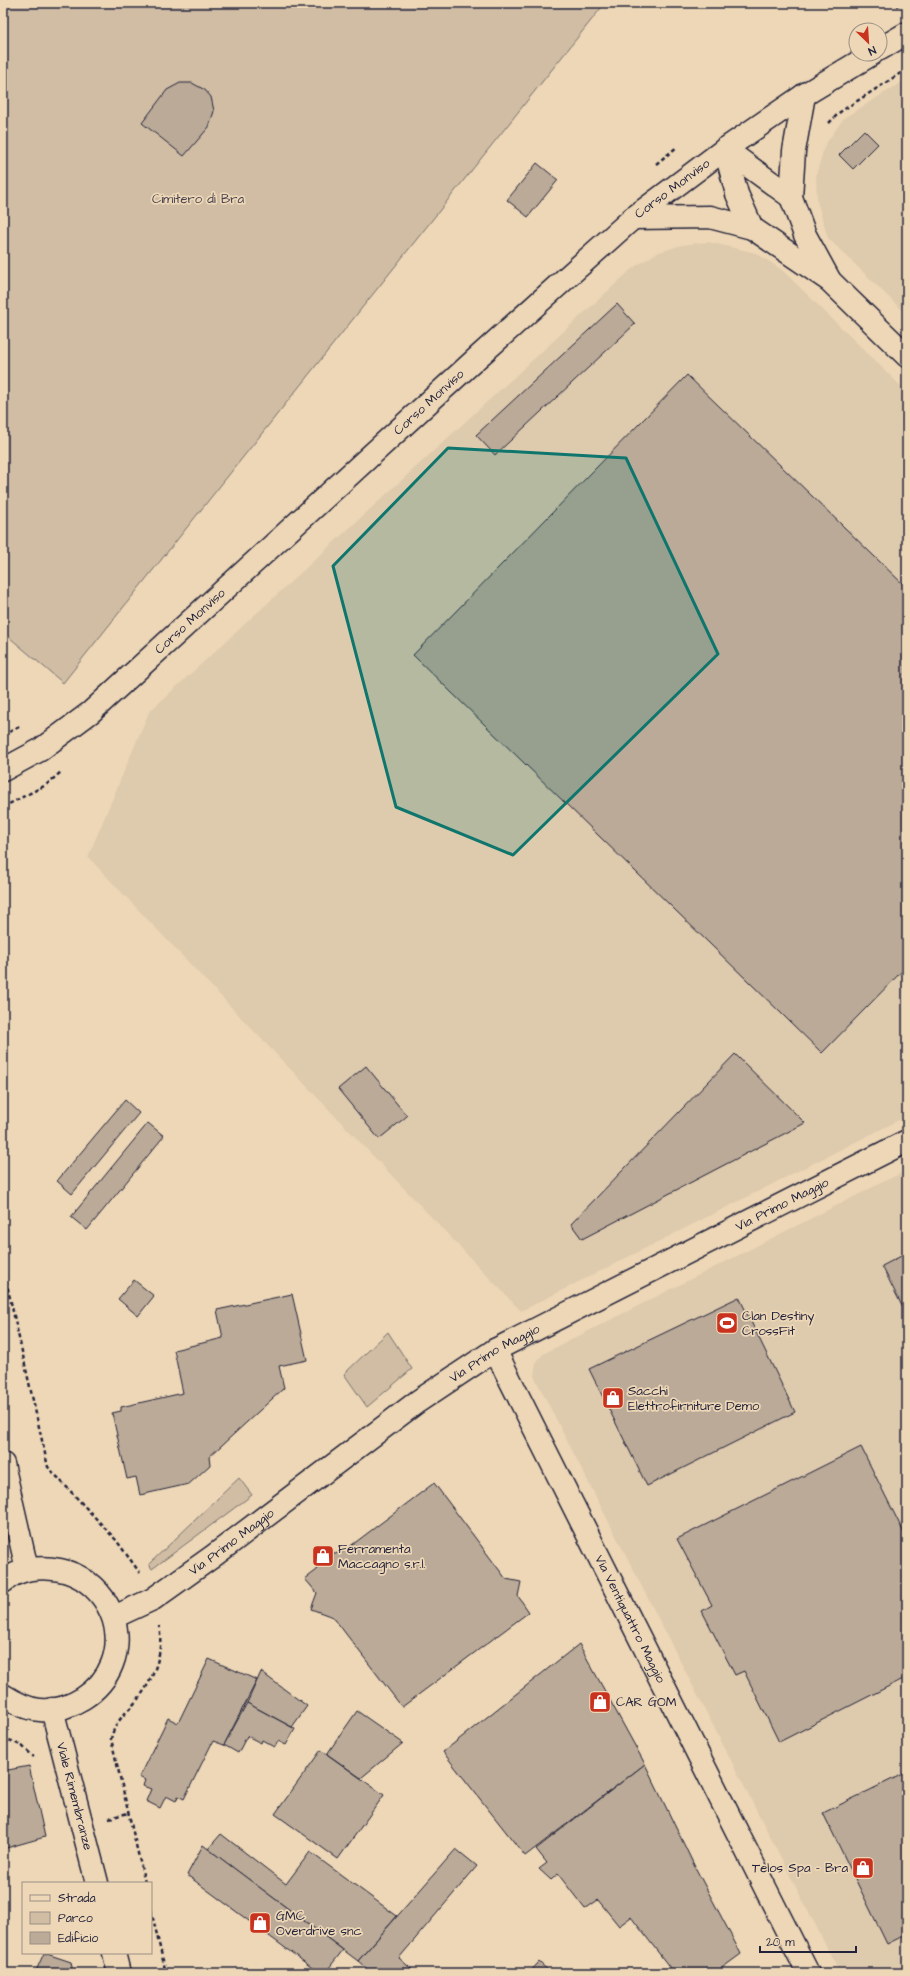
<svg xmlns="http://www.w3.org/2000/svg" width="910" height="1976" font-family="'Architects Daughter',sans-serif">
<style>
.built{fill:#decaad}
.green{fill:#d0bda4;stroke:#797070}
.building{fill:#baaa97;stroke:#22223b}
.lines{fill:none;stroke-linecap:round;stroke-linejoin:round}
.street-casing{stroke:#22223b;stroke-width:25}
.path{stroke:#22223b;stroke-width:2.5;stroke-dasharray:4 3;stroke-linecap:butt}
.street{stroke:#edd7b6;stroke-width:22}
.marked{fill:#0f766e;fill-opacity:0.2;stroke:#0f766e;stroke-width:3;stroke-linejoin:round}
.labels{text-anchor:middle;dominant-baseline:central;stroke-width:3.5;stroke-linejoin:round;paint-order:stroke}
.street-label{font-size:13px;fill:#22223b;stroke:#edd7b6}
.park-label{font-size:13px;fill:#454150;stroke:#edd7b6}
.poi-label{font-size:13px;fill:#22223b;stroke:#edd7b6;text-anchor:start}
</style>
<rect width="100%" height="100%" fill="#edd7b6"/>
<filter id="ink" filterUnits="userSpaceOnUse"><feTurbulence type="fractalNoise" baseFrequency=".025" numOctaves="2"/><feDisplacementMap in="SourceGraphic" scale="8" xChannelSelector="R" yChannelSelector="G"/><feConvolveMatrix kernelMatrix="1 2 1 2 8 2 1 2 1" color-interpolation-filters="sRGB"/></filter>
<g filter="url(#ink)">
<g class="built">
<path d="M907 79V315L828 238 817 201 816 175 825 145 844 118Z"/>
<path d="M708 242 756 253 782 270 907 392V1116L521 1311 88 857 149 712 633 268 657 253 682 245Z"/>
<path d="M907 1170V1973H840L534 1376 536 1363 543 1354Z"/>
</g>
<g class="green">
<path d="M3 3H605L63 683 3 632Z"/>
<path d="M388 1332 412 1369 367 1407 344 1374Z"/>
<path d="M239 1478 252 1495 152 1569 149 1564Z"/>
</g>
<g class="building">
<path d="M180 83H192L205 90 211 97 214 111 209 127 184 156 142 123 167 90Z"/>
<path d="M864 130 878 144 853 169 839 155Z"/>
<path d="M537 163 558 180 528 217 507 200Z"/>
<path d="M617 304 635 324 495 455 476 435Z"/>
<path d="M687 375 907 588V966L822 1053 413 655Z"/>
<path d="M735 1054 805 1123 582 1239 571 1224Z"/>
<path d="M366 1066 407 1116 379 1139 338 1089Z"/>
<path d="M125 1100 139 1113 72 1194 57 1181Z"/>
<path d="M148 1123 164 1136 87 1230 71 1217Z"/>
<path d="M907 1253V1316L882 1266Z"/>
<path d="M134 1280 154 1296 138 1316 118 1299Z"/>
<path d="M292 1294 307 1360 279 1366 284 1388 209 1457 210 1465 189 1484 140 1495 136 1477 127 1479 112 1413 121 1411V1407L183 1393 174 1350 223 1338 217 1310Z"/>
<path d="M739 1297 795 1412 647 1486 589 1369Z"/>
<path d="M861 1447 907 1539V1677L779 1742 744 1671 735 1675 702 1611 712 1605 677 1539Z"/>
<path d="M434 1483 506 1579 521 1582 518 1596 529 1612 402 1707 333 1617 311 1609 317 1593 305 1579 317 1570 321 1550 340 1554Z"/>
<path d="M579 1644 645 1764 525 1856 443 1752Z"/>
<path d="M209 1659 257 1680 224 1745 213 1741 184 1799 178 1796 176 1801 166 1796 160 1808 146 1801 151 1789 143 1786 145 1780 139 1777 168 1718 178 1723Z"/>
<path d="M261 1672 307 1706 292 1727 247 1703Z"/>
<path d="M247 1703 295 1729 286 1745 278 1741 275 1747 262 1740 261 1743 247 1736 238 1753 224 1745Z"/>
<path d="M357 1711 403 1743 361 1778 327 1754Z"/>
<path d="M321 1750 384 1795 338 1859 275 1814Z"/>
<path d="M645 1764 695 1867 741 1954 715 1973H674L631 1917 619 1926 598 1900 585 1909 558 1874 551 1880 539 1869 547 1863 536 1849Z"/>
<path d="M29 1766 45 1837 3 1849V1771Z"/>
<path d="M907 1772V1934L887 1944 823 1813Z"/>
<path d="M221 1834 286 1884 310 1852 397 1916 358 1961 208 1849Z"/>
<path d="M203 1845 343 1950 325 1973H319L187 1875Z"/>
<path d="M456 1849 477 1866 399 1958 416 1973H372L358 1961Z"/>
<path d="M44 1953 71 1962 73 1973H35Z"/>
<path d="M539 1962 551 1973H529Z"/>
</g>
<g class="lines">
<g class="street-casing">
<g id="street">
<path d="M880 49 907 33"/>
<path d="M804 95 794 151 791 197 805 235 829 279"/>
<path d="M725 149 737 194 752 228"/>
<path d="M725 149 791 197"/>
<path d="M633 218 710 217 752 228 830 281 907 356"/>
<path id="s1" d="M3 770 40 750 91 712 477 358 633 218 725 149 804 95 872 54"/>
<path id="s2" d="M495 1350 808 1973"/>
<path d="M3 1464 27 1569"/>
<path d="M3 1582C19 1568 41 1566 60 1570 101 1578 128 1624 112 1664 101 1692 70 1712 40 1710 26 1709 14 1702 3 1695"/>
<path id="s3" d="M114 1617 153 1599 212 1557 417 1402 495 1350 907 1141"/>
<path id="s4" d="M52 1709 97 1883"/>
<path d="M114 1953 119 1973"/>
</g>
</g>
<g class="path">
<path d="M896 6 901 3"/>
<path d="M829 123 840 112 907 69"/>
<path d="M656 164 677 147"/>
<path d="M3 735 21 726"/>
<path d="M3 807 46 785 61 772"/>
<path d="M3 1267 48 1467 116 1540 140 1573"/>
<path d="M3 1737 22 1746 34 1757"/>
<path d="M109 1818 128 1813"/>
<path d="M145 1883 111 1739C115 1720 127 1713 138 1699 154 1679 164 1652 159 1626"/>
<path d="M151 1910 166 1973"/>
</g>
<use href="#street" class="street"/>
</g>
</g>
<path class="marked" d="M448 448 626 458 718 654 513 855 396 807 333 566Z"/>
<defs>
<g id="stadium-square" transform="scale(1.15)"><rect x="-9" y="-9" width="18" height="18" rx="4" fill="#c8321e" stroke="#edd7b6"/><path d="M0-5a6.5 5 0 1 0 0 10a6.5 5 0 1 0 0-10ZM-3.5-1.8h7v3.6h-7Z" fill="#fff"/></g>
<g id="shop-square" transform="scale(1.15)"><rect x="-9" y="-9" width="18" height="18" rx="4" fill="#c8321e" stroke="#edd7b6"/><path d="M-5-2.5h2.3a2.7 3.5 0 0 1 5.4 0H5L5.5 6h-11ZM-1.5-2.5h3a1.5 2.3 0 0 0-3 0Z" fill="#fff"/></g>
</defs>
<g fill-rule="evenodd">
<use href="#stadium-square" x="727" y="1323"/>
<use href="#shop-square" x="613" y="1398"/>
<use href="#shop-square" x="323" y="1556"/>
<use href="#shop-square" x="600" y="1702"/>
<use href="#shop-square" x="863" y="1868"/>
<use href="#shop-square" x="260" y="1923"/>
</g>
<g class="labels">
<g class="street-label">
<text stroke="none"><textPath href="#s1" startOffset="888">Corso Monviso</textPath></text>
<text stroke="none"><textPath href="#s1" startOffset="564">Corso Monviso</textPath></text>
<text stroke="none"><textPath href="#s1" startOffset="240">Corso Monviso</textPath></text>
<text stroke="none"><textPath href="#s3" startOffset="788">Via Primo Maggio</textPath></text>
<text stroke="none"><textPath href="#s3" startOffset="464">Via Primo Maggio</textPath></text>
<text stroke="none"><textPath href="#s3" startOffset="140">Via Primo Maggio</textPath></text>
<text stroke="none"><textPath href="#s2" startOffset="301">Via Ventiquattro Maggio</textPath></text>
<text stroke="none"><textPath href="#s4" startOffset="90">Viale Rimembranze</textPath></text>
</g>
<g class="park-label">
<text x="198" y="199">Cimitero di Bra</text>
</g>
<g class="poi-label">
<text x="742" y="1316">Clan Destiny<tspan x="742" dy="15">CrossFit</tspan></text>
<text x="628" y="1391">Sacchi<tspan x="628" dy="15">Elettrofirniture Demo</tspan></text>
<text x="338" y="1549">Ferramenta<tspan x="338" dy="15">Maccagno s.r.l.</tspan></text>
<text x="616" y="1702">CAR GOM</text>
<text x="848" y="1868" text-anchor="end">Telos Spa - Bra</text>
<text x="276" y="1916">GMC<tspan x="276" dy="15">Overdrive snc</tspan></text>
</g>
</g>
<rect width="910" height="1976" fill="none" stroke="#edd7b6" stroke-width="16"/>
<rect x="8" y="8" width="894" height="1960" fill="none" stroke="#22223b" stroke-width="1.5" filter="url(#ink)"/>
<rect x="22" y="1882" width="130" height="72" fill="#edd7b6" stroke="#9c8f85"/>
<rect x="30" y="1895" width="20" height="6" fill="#edd7b6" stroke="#9c8f85"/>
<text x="58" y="1902" font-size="12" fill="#22223b">Strada</text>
<rect x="30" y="1912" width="20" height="12" fill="#d0bda4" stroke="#9c8f85"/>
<text x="58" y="1922" font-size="12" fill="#22223b">Parco</text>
<rect x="30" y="1932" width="20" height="12" fill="#baaa97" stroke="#9c8f85"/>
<text x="58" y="1942" font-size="12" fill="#22223b">Edificio</text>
<g transform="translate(868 42) rotate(155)"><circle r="19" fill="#edd7b6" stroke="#9c8f85"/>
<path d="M0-3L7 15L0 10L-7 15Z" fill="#c8321e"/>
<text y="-6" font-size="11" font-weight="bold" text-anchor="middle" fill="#22223b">N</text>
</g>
<path d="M760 1946v6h96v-6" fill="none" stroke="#22223b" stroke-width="2"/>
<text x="766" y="1946" font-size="12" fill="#22223b" stroke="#edd7b6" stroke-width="3" paint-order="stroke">20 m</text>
</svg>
